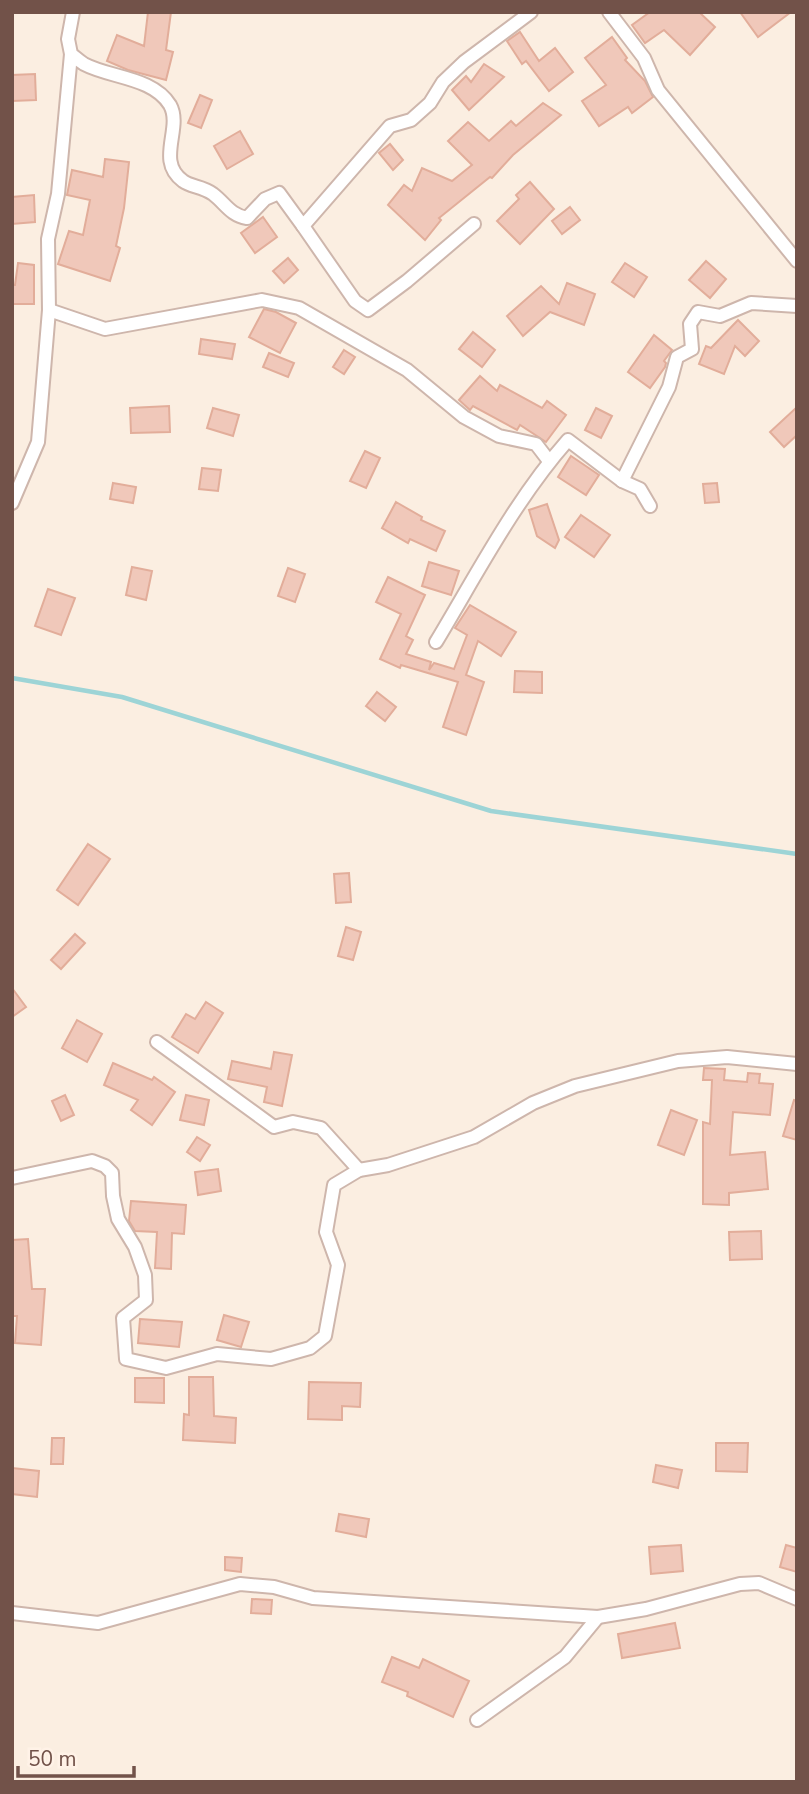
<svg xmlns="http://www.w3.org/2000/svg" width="809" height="1794" font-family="'Nunito Sans',sans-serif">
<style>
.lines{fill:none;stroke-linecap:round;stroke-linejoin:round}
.stream{stroke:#9dd4d6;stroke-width:4.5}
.building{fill:#f0c8ba;stroke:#e2ad9a;stroke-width:2}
.minor-casing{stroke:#ceb6ac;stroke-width:16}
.minor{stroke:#fff;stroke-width:12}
</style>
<rect width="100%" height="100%" fill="#fbeee1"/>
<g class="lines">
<path class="stream" d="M12 678 122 697 491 811 797 854"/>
</g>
<g class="building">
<path d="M148 12H171L166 50 173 52 166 80 128 70 107 61 117 35 144 46Z"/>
<path d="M650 12H699L715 27 690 55 664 30 645 43 632 25Z"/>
<path d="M740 12H791L758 37Z"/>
<path d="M520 32 539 61 555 48 573 72 549 91 526 61 522 64 507 41Z"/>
<path d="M612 37 627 58 625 60 645 81 653 97 632 113 628 107 599 126 582 101 606 85 585 58Z"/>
<path d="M484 64 504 77 469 110 452 90 466 76 471 82Z"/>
<path d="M35 74 36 100 12 101V75Z"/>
<path d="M200 95 212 100 201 128 188 123Z"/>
<path d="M543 103 561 115 513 155 492 178 490 177 439 218 441 220 425 240 388 205 404 185 412 191 422 168 452 181 472 165 448 141 468 122 489 141 511 121 516 126Z"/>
<path d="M240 131 253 154 227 169 214 146Z"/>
<path d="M390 144 403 160 393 170 379 153Z"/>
<path d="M105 159 129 162 124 208 116 246 120 248 110 281 58 264 69 231 83 235 90 200 67 195 72 170 103 177Z"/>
<path d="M530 182 554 209 520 244 497 221 519 199 516 195Z"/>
<path d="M34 195 35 222 12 224V197Z"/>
<path d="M570 207 580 220 562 234 552 221Z"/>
<path d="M263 217 277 237 255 253 241 233Z"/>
<path d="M288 258 298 270 284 283 273 271Z"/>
<path d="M706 261 726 279 710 298 689 280Z"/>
<path d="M18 263 34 265V304H12V285H15Z"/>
<path d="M625 263 647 277 634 297 612 282Z"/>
<path d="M567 283 595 294 584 325 550 312 523 336 507 316 541 286 559 304Z"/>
<path d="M264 309 276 312 296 323 280 353 249 337Z"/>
<path d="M738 320 759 341 745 356 735 346 724 374 699 364 706 346 711 348Z"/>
<path d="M473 332 495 350 482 367 459 349Z"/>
<path d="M654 335 672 350 664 361 666 363 665 367 650 388 628 372Z"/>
<path d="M201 339 235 344 232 359 199 354Z"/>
<path d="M344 350 355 357 344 374 333 367Z"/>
<path d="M269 353 294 363 288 377 263 367Z"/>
<path d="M480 376 497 391 500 385 542 408 547 401 566 415 546 442 520 425 517 430 473 406 470 410 459 400Z"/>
<path d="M169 406 170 432 131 433 130 408Z"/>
<path d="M797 407V435L784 447 770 432Z"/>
<path d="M213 408 239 415 233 436 207 428Z"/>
<path d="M596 408 612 416 601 438 585 430Z"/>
<path d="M365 451 380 458 366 488 350 481Z"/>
<path d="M571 456 599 475 586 495 558 477Z"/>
<path d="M202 468 221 470 218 491 199 489Z"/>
<path d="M113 483 136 487 133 503 110 499Z"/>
<path d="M717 483 719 502 705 503 703 484Z"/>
<path d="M396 502 422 517 421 520 445 531 436 551 410 539 408 543 382 528Z"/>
<path d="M547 504 559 540 555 548 537 536 529 510Z"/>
<path d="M581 515 610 535 594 557 565 537Z"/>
<path d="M429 562 459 571 451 595 422 586Z"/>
<path d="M132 567 152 571 146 600 126 595Z"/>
<path d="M288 568 305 574 295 602 278 596Z"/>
<path d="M388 577 425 595 406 636 413 640 406 654 431 662 429 670 434 663 454 669 467 635 455 628 470 605 516 632 501 656 478 641 466 675 484 682 466 735 443 727 458 682 401 665 400 668 380 659 401 614 376 602Z"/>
<path d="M48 589 75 598 61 635 35 626Z"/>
<path d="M515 671 542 672V693L514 692Z"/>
<path d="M377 692 396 707 385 721 366 706Z"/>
<path d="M88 844 110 859 78 905 57 890Z"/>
<path d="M349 873 351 902 336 903 334 874Z"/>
<path d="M346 927 361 932 353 960 338 956Z"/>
<path d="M75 934 85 943 61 969 51 960Z"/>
<path d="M12 988 26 1007 12 1017Z"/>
<path d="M206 1002 223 1013 198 1053 172 1037 186 1014 195 1019Z"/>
<path d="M77 1020 102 1034 87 1062 62 1048Z"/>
<path d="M274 1052 292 1055 282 1106 264 1102 267 1087 228 1079 232 1061 271 1069Z"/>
<path d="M113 1063 152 1080 154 1077 175 1092 152 1125 131 1110 138 1100 104 1085Z"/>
<path d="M704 1068 725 1069 724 1080 747 1082 748 1073 760 1074 759 1083 773 1084 770 1115 733 1112 730 1155 765 1152 768 1189 729 1193V1205L703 1204V1122L710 1124 712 1080H703Z"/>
<path d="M65 1095 74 1115 61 1121 52 1101Z"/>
<path d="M186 1095 209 1100 204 1125 180 1120Z"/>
<path d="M794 1100 797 1101V1140L783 1136Z"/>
<path d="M671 1110 697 1120 684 1155 658 1145Z"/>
<path d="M197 1137 210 1145 200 1161 187 1152Z"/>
<path d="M218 1169 221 1191 198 1195 195 1172Z"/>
<path d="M131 1201 186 1205 184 1234 172 1233 171 1269 155 1268 157 1232 135 1231 129 1221Z"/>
<path d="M761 1231 762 1259 730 1260 729 1232Z"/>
<path d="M28 1239 32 1289H45L41 1345 15 1343 17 1316H12V1240Z"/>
<path d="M224 1315 249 1322 241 1347 217 1340Z"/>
<path d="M140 1319 182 1322 179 1347 138 1343Z"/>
<path d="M189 1377H213L214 1416 236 1418 235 1443 183 1440 184 1414 189 1415Z"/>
<path d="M135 1378H164V1403L135 1402Z"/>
<path d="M309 1382 361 1383 360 1407 342 1406V1420L308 1419Z"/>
<path d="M52 1438H64L63 1464H51Z"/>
<path d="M716 1443H748L747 1472 716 1471Z"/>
<path d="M656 1465 682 1470 678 1488 653 1482Z"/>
<path d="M12 1468 39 1471 37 1497 12 1494Z"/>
<path d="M339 1514 369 1519 366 1537 336 1531Z"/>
<path d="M681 1545 683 1571 651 1574 649 1547Z"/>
<path d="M786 1545 797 1548V1572L780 1567Z"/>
<path d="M225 1557 242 1558 241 1572 225 1570Z"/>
<path d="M252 1599 272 1600 271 1614 251 1613Z"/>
<path d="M675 1623 680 1648 622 1658 618 1634Z"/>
<path d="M392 1657 419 1668 423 1659 469 1681 453 1717 407 1696 408 1692 382 1682Z"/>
</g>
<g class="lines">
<g class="minor-casing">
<g id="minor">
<path d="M73 12 68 39 71 54C75 57 79 61 84 64 110 78 153 77 170 105 183 128 155 161 183 181 191 187 202 186 213 194 226 204 230 215 247 218L265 199 279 193 303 226 390 126 411 120 430 103 443 82 464 62 531 12"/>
<path d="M609 12 644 58 658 90 797 261"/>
<path d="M303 226 355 301 368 310 407 281 474 224"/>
<path d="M49 310 48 239 58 194 71 54"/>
<path d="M12 503 38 442 49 310 105 329 262 300 299 308 407 370 464 417 499 436 536 444 549 461"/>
<path d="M650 506 640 489 622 481 669 387 677 357 692 349 690 324 698 312 720 316 751 303 797 306"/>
<path d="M436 642C477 574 515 500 568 440L622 481"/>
<path d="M157 1042 274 1127 293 1122 321 1128 359 1170"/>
<path d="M12 1178 92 1161 105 1166 112 1173 113 1196 118 1219 135 1247 145 1275 146 1300 123 1318 126 1359 166 1368 217 1354 271 1359 310 1348 325 1336 338 1265 326 1232 334 1185 359 1170 388 1165 474 1137 533 1103 575 1086 678 1061 727 1057 797 1064"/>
<path d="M12 1613 98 1623 240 1584 274 1587 313 1598 598 1617 646 1609 740 1584 759 1583 797 1599"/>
<path d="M477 1720 565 1657 598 1617"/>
</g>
</g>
<use href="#minor" class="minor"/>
</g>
<rect width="809" height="1794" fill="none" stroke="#725249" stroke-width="28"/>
<path d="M18 1766v10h116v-10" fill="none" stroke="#725249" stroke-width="3.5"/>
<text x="28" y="1766" font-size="21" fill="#725249" stroke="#fff2e7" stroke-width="5" paint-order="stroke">50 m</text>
</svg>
